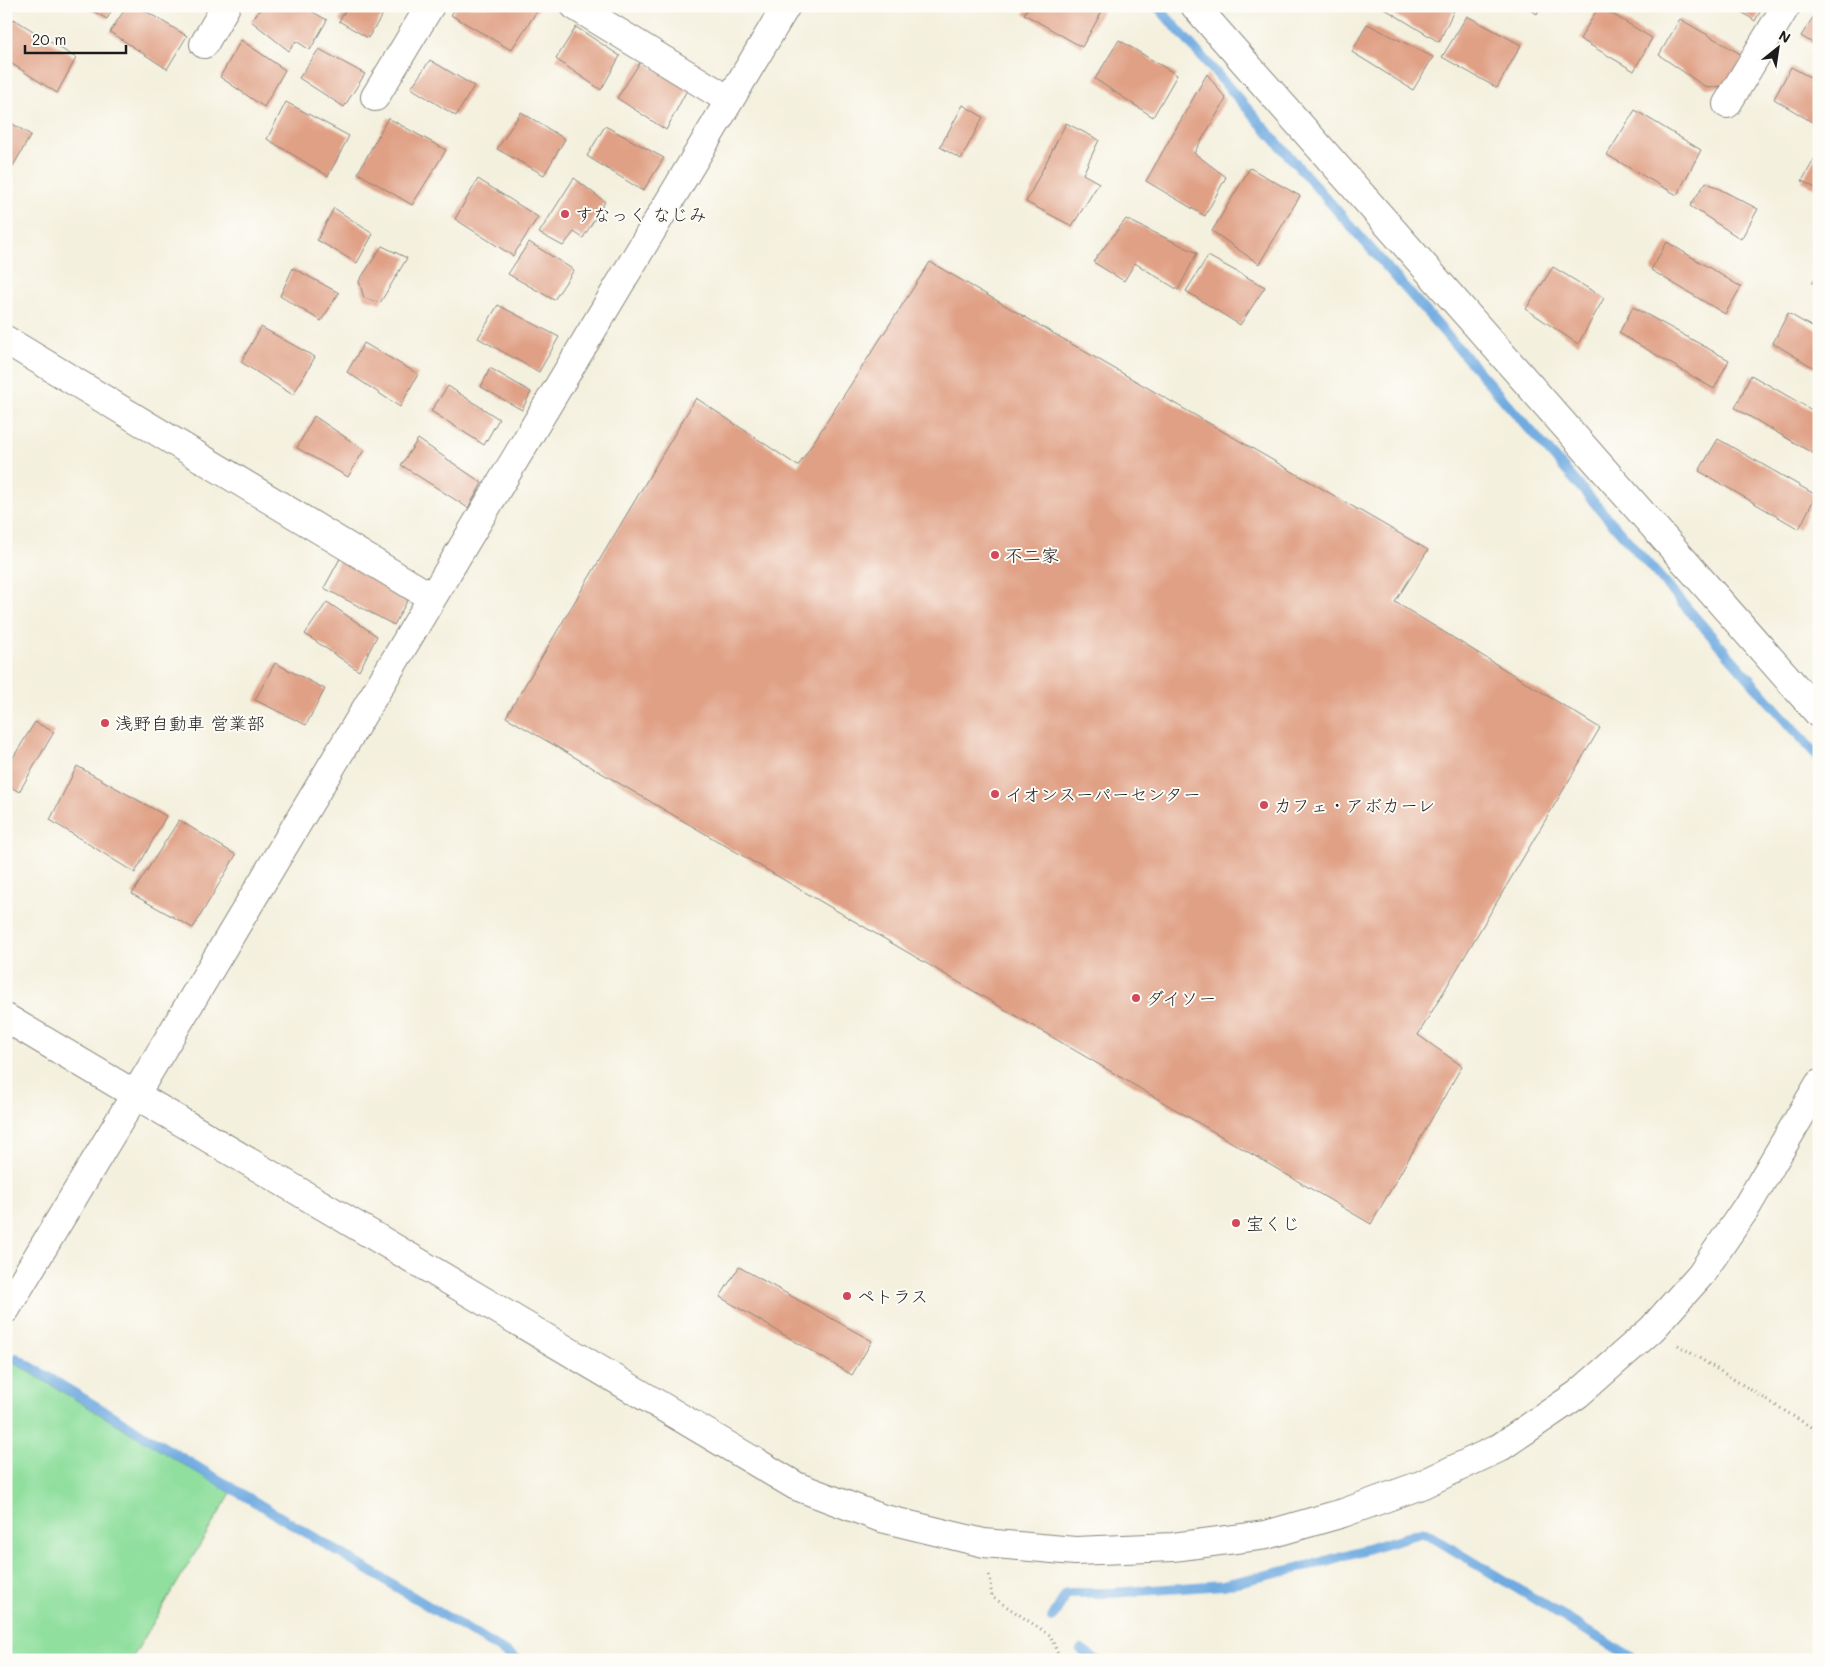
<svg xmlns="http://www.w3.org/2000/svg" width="1825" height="1666" font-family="Mali,'Klee One',sans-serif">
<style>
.grass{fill:#90df9e;stroke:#567e5d}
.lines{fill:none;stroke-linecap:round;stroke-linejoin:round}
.stream{stroke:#70aae0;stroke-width:10}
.building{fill:#e0a085}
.minor-casing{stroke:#88867d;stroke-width:30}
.tertiary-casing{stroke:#88867d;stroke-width:30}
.path{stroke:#88867d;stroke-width:3;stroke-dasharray:1 4;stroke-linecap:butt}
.minor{stroke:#fff;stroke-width:28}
.tertiary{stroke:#fff;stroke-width:28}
.poi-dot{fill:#d1495b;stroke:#fdfcf7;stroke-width:2}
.labels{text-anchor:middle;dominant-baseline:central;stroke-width:4;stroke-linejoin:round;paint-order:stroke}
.poi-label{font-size:18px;fill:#1c1c1c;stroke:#fdfcf7;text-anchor:start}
</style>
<rect width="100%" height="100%" fill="#fdfcf7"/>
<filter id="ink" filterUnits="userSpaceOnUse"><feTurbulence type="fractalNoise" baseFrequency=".02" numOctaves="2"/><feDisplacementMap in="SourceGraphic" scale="10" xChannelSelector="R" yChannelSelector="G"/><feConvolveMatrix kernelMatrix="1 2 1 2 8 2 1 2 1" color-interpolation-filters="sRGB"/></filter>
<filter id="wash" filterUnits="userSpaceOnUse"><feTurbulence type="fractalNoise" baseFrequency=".0096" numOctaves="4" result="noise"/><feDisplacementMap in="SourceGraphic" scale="20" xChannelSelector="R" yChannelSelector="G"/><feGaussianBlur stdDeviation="1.12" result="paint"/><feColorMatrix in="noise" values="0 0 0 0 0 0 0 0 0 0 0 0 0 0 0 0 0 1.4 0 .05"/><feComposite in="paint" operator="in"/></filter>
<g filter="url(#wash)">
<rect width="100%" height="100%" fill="#f4f0de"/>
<path class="grass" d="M6 1358 231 1493 131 1660H6Z"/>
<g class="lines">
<g class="stream">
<path d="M1157 6 1819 758"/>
<path d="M16 1358 518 1660"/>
<path d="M1052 1618 1067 1593H1111L1223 1585 1312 1565 1424 1532 1635 1660"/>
<path d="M1081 1650 1096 1660"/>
</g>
</g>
<g id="blocks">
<g class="building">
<path d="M84 6H114L107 19Z"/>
<path d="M127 6H137L187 36 167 69 110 32Z"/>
<path d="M263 6H302L327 20 310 50 296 41 289 51 251 21Z"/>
<path d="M348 6H388L368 38 339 21Z"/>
<path d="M457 6H537L539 8 511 50 451 15Z"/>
<path d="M1029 6H1105L1082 47 1024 14Z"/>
<path d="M1380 6H1456L1439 42Z"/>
<path d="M1525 6H1541L1537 14Z"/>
<path d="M1599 6 1652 38 1634 71 1580 39Z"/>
<path d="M1733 6H1763L1755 21Z"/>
<path d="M1819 8V47L1801 36Z"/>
<path d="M1467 16 1521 45 1497 88 1442 57Z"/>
<path d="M14 19 76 58 57 93 6 60V30Z"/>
<path d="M1680 19 1744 56 1730 85 1707 88 1659 55Z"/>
<path d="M1367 24 1433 57 1413 90 1352 52Z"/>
<path d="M576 27 620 56 601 90 556 59Z"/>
<path d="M241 40 285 70 264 107 220 77Z"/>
<path d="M1119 40 1177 75 1153 117 1095 79Z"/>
<path d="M319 49 365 74 344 107 299 78Z"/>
<path d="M430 60 474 86 456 116 411 88Z"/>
<path d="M641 61 688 88 666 130 617 98Z"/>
<path d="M1791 67 1819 82V122L1817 125 1774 99Z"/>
<path d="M1207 74 1226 99 1194 153 1226 177 1205 216 1146 181Z"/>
<path d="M286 102 349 136 328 176 267 139Z"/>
<path d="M963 105 983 117 961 159 940 147Z"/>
<path d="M1635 110 1701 150 1677 195 1607 155Z"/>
<path d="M521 112 565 139 544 175 497 149Z"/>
<path d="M388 118 446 150 412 205 358 173Z"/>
<path d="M6 120 31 135 13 166 6 162Z"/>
<path d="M1066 123 1099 140 1083 174 1099 183 1072 226 1026 202Z"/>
<path d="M605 126 664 158 643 191 587 156Z"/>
<path d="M1819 151V190L1802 181Z"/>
<path d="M1250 168 1300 196 1259 264 1212 231Z"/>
<path d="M574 178 605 202 583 238 574 232 563 246 539 233Z"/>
<path d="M478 179 538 217 513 256 455 219Z"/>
<path d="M1706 182 1758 209 1741 239 1690 206Z"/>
<path d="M334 208 373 234 357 263 317 240Z"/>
<path d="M1126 219 1197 253 1178 290 1135 263 1124 281 1093 262Z"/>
<path d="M529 242 574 270 554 300 508 274Z"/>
<path d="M1667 242 1741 287 1725 314 1651 270Z"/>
<path d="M382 246 407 258 380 303 364 298 359 281Z"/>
<path d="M1208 256 1265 287 1240 325 1186 291Z"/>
<path d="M930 262 1428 550 1395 602 1600 728 1418 1035 1462 1066 1371 1224 506 717 696 398 798 466Z"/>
<path d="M1553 267 1604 298 1578 344 1526 309Z"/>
<path d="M293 268 339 293 321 321 280 296Z"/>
<path d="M1819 273V287L1812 283Z"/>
<path d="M498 305 559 337 539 372 478 338Z"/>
<path d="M1633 307 1729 360 1714 389 1619 333Z"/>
<path d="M1788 313 1819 331V371L1773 343Z"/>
<path d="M261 327 315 357 293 395 241 362Z"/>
<path d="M364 343 418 374 400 407 347 372Z"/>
<path d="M490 368 531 392 522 410 481 387Z"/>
<path d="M1751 375 1819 414V457L1735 408Z"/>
<path d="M448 386 499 419 484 445 431 411Z"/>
<path d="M314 416 364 450 348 477 297 448Z"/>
<path d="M418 439 482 483 468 508 401 465Z"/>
<path d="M1718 439 1816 495 1799 529 1699 471Z"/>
<path d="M343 553 411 594 394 625 324 588Z"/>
<path d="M327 602 377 636 359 671 305 634Z"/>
<path d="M275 663 325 689 306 725 255 700Z"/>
<path d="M35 722 54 732 19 792 6 784V769Z"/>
<path d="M77 766 166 816 135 873 50 820Z"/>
<path d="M179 820 236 855 193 928 132 894Z"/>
<path d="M739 1267 872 1341 852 1375 720 1297Z"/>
</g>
</g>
</g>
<g filter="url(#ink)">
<use href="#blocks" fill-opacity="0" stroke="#88867d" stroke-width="1"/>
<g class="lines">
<g class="minor-casing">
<g id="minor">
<path d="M575 6 729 100"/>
<path d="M204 44 226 6"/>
<path d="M375 97 430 6"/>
<path d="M1727 104 1786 6"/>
<path d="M6 340 431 597"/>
<path d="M6 1309 135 1095"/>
</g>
</g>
<g class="tertiary-casing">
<g id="tertiary">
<path d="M1195 6 1819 714"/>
<path d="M6 1018 796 1486 881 1518 984 1543 1075 1551 1173 1547 1266 1535 1343 1513 1421 1485 1499 1448 1578 1394 1652 1329 1701 1274 1746 1208 1819 1084"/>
<path d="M135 1095 786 6"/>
</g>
</g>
<g class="path">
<path d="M1678 1345 1819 1432"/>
<path d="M989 1575 992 1597 1050 1635 1058 1654 1067 1660"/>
</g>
<use href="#minor" class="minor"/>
<use href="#tertiary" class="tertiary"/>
</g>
</g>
<g class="poi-dot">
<circle cx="565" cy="214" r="5"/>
<circle cx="995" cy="555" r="5"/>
<circle cx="105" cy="723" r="5"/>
<circle cx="995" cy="794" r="5"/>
<circle cx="1264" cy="805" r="5"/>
<circle cx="1136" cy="998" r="5"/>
<circle cx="1236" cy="1223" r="5"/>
<circle cx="847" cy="1296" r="5"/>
</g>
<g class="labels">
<g class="poi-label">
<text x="575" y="214">すなっく なじみ</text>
<text x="1005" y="555">不二家</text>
<text x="115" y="723">浅野自動車 営業部</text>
<text x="1005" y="794">イオンスーパーセンター</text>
<text x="1274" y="805">カフェ・アボカーレ</text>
<text x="1146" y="998">ダイソー</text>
<text x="1246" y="1223">宝くじ</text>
<text x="857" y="1296">ペトラス</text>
</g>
</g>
<rect width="1825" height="1666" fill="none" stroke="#fdfcf7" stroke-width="25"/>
<g transform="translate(1778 48) rotate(30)" stroke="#fdfcf7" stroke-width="4" paint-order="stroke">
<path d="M0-4L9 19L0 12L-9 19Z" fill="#1c1c1c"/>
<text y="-8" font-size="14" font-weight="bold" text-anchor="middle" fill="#1c1c1c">N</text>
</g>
<path d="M25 45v8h101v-8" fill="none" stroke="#1c1c1c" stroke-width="2.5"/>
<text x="32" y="45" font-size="15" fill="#1c1c1c" stroke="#fdfcf7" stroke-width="4" paint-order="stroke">20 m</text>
</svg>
